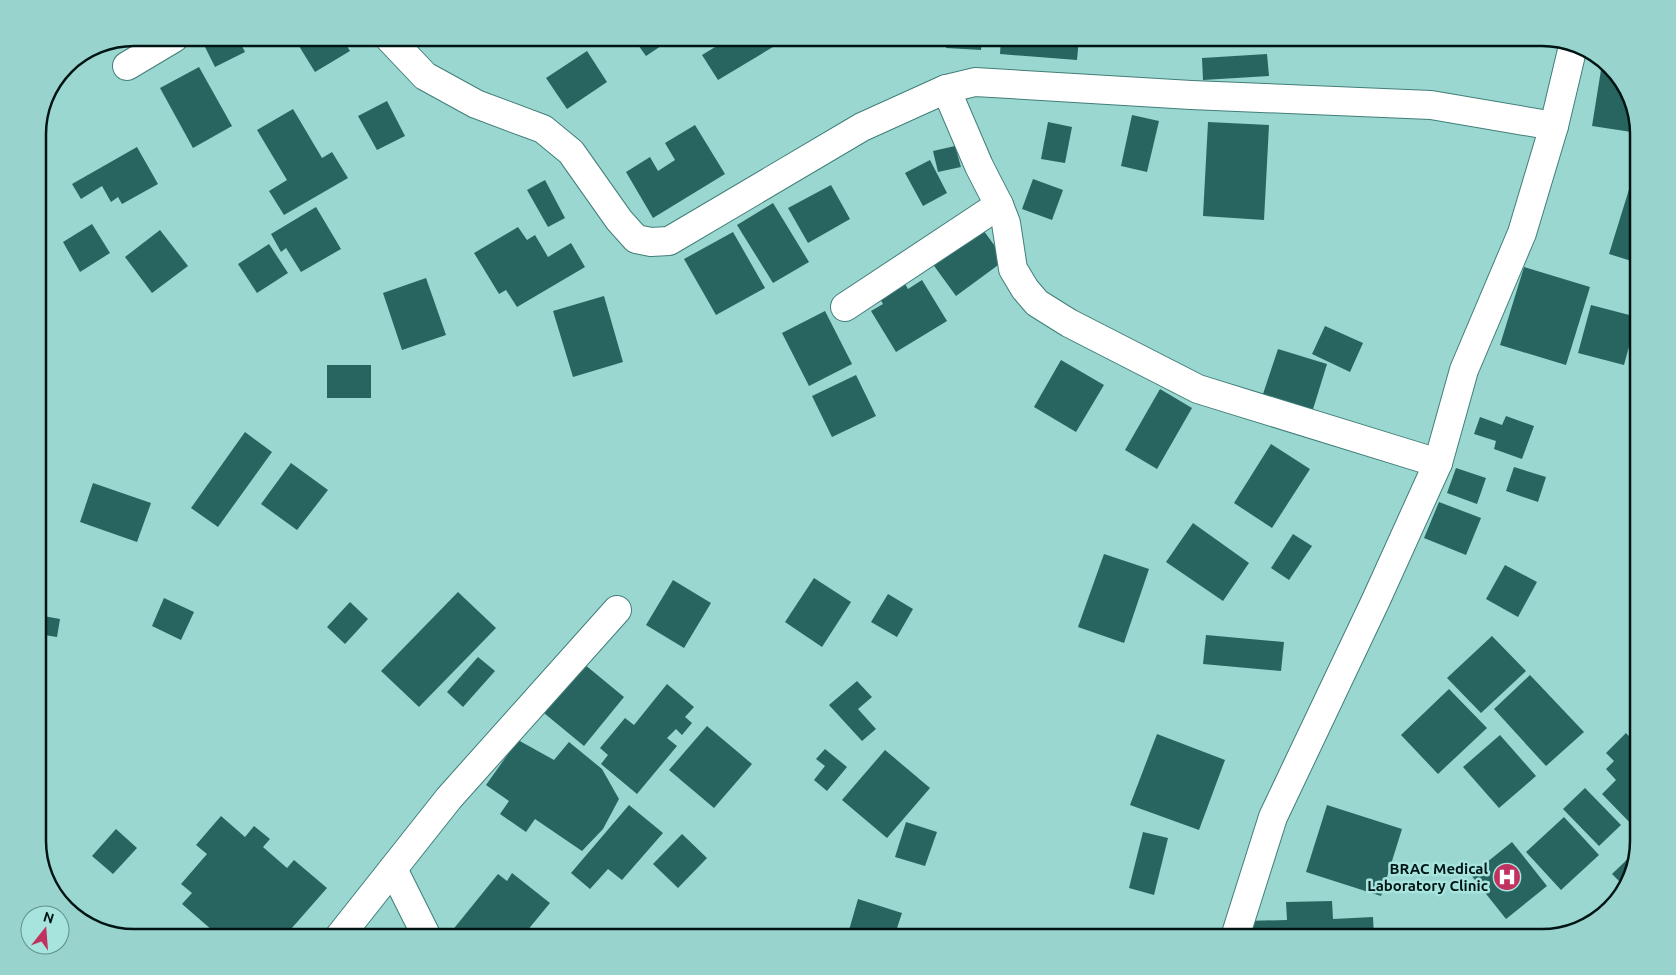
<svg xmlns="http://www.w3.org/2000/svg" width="1676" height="975" font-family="Ubuntu,sans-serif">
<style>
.building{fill:#296560}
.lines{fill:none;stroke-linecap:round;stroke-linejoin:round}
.minor-casing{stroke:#427e78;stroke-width:30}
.major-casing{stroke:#427e78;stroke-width:30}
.minor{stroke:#fff;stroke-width:28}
.major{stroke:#fff;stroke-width:28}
.labels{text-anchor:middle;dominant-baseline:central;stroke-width:5;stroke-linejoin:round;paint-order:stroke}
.poi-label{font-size:15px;font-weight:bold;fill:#001513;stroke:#a6e4dd;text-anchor:end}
.rim{fill:none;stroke:#001513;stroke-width:2.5}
</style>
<rect width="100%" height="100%" fill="#99d7d0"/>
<g class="building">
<path d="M219 38H238L245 52 215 67 204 45Z"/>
<path d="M294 38H342L350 51 315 72Z"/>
<path d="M633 38H673L646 56Z"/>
<path d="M730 38H788L718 80 702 55Z"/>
<path d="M947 38H982L981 50 946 48Z"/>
<path d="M1001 38H1079L1077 60 1000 54Z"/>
<path d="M1388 38H1482V43L1388 47Z"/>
<path d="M587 51 607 82 567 109 546 78Z"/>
<path d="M1267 54 1269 76 1203 80 1202 58Z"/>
<path d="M199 67 232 126 193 148 160 88Z"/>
<path d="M1601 70 1611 71 1625 86 1638 128V133L1592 126Z"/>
<path d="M387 101 405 136 377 150 358 116Z"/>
<path d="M293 109 322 158 332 152 348 178 284 215 269 191 287 180 257 130Z"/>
<path d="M1132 115 1159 121 1147 172 1121 166Z"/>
<path d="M1048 122 1072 127 1065 163 1041 159Z"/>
<path d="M1208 122 1269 125 1264 220 1203 216Z"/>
<path d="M695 125 725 174 653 218 626 172 650 157 658 171 675 160 665 143Z"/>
<path d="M955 146 961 167 938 172 933 151Z"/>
<path d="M137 147 158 184 122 204 118 197 111 202 102 186 81 199 72 184Z"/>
<path d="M930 160 947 193 923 206 905 173Z"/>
<path d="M1033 179 1063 190 1052 220 1022 209Z"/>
<path d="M545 180 565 218 548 227 527 190Z"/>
<path d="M1631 183 1638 186V263L1609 254Z"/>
<path d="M831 185 850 219 808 243 788 208Z"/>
<path d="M773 203 809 262 773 283 737 225Z"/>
<path d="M316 207 341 249 301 272 286 248 281 252 271 234Z"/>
<path d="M92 224 110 253 80 272 63 242Z"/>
<path d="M518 227 527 240 535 235 548 257 571 243 585 267 517 307 506 290 499 294 474 253Z"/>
<path d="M981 227 1005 260 956 296 932 263Z"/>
<path d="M160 230 188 266 152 293 125 257Z"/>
<path d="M733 232 765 288 716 315 684 259Z"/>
<path d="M269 244 288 273 257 293 238 264Z"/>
<path d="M1524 267 1590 287 1566 365 1500 345Z"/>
<path d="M426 278 446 335 402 350 383 293Z"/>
<path d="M922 280 947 321 896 352 871 311 883 304 879 297 904 282 908 289Z"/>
<path d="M604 296 623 362 573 377 553 311Z"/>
<path d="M1591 305 1637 317 1624 365 1578 353Z"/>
<path d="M825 311 852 364 809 386 782 333Z"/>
<path d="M1325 326 1363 343 1350 372 1312 354Z"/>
<path d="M1278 349 1327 364 1310 419 1260 403Z"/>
<path d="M1061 360 1104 385 1076 432 1034 407Z"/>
<rect x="327" y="365" width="44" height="33"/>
<path d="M856 375 876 416 832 437 812 396Z"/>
<path d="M1160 389 1192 408 1157 469 1125 450Z"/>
<path d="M1506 416 1534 426 1522 459 1494 449 1496 441 1474 434 1480 417 1502 425Z"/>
<path d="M245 432 272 452 218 527 191 508Z"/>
<path d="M1271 444 1310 469 1272 528 1234 503Z"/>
<path d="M291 463 328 490 297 530 261 504Z"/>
<path d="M1514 467 1546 477 1538 502 1506 491Z"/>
<path d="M1456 468 1486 478 1477 504 1447 493Z"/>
<path d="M93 483 151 503 137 542 80 522Z"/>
<path d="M1439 502 1481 518 1466 555 1424 538Z"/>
<path d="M1193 523 1249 563 1223 601 1166 562Z"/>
<path d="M1293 534 1312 546 1289 580 1271 568Z"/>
<path d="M1104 554 1149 569 1124 643 1078 627Z"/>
<path d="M1505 565 1537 582 1518 617 1486 599Z"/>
<path d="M814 578 851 602 822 647 785 622Z"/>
<path d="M673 580 711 603 684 648 646 625Z"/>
<path d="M458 592 496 628 419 707 381 671Z"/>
<path d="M888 594 913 609 897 637 871 622Z"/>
<path d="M164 598 194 612 181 640 152 626Z"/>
<path d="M350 602 368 619 345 644 327 627Z"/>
<path d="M38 615 60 619 57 637 38 634Z"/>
<path d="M1206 635 1284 642 1281 671 1203 664Z"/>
<path d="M1492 636 1526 671 1481 713 1447 678Z"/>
<path d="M478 657 495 671 463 707 447 692Z"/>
<path d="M584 664 624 697 584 746 544 713Z"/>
<path d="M1530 675 1584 732 1546 766 1494 709Z"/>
<path d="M857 681 872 697 858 709 876 729 862 741 829 705Z"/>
<path d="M667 684 694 707 685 717 692 723 682 735 676 729 667 738 677 746 637 794 601 764 608 755 600 748 625 718 634 725Z"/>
<path d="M1449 689 1487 728 1438 774 1401 735Z"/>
<path d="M707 726 752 764 714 808 669 770Z"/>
<path d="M1626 733 1638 746V831L1602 794 1616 780 1606 769 1614 761 1606 753Z"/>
<path d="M1157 734 1225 760 1199 830 1130 805Z"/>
<path d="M1500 735 1536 776 1499 808 1463 767Z"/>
<path d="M518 740 554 760 569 742 602 769 619 799 603 829 582 851 535 819 526 832 500 814 509 801 486 785Z"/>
<path d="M825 749 847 767 827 791 814 780 825 766 816 759Z"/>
<path d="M885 750 930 788 887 838 842 800Z"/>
<path d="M1585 788 1621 825 1599 846 1563 809Z"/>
<path d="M629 805 663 833 622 880 608 869 590 889 571 873Z"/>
<path d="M1327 805 1402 829 1381 896 1306 872Z"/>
<path d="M221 816 245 837 254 826 270 839 263 847 287 868 294 860 327 888 284 937H220L182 904 192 893 181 884 207 854 196 845Z"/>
<path d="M1564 817 1599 855 1561 890 1526 852Z"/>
<path d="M906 822 937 832 925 866 895 857Z"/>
<path d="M116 829 137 848 113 874 92 856Z"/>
<path d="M1143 832 1168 838 1154 895 1129 888Z"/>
<path d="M682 834 707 858 678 888 653 864Z"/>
<path d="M1512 842 1547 886 1506 919 1471 875Z"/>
<path d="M1636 851 1628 882 1626 888 1612 874Z"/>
<path d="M512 873 550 903 522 937H447L498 874 507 881Z"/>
<path d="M858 899 902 913 894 937H847Z"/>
<path d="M1332 901 1333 919 1373 917 1374 937H1246L1245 921 1287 920 1286 902Z"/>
</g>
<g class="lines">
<g class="minor-casing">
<g id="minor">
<path d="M389 38 425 76 476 104 543 129 571 152 619 220 636 239 651 242 669 241 862 127 946 89 975 82 1191 95 1431 105 1554 126"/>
<path d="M127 66 174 38"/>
<path d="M946 89 979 166 999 205 1006 223 1013 269 1025 289 1037 303 1069 323 1198 389 1438 463"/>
<path d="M845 307 999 205"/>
<path d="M393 869 427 937"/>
<path d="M339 937 449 798 617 610"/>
</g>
</g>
<g class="major-casing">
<path id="major" d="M1235 937 1273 817 1376 600 1438 463 1464 370 1522 233 1554 126 1573 46"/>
</g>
<use href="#minor" class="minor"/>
<use href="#major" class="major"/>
</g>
<defs>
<g id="hospital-disc" transform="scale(1.4375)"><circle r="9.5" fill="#c1335e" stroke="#a6e4dd"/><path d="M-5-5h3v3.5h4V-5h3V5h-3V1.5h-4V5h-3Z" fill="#fff"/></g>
</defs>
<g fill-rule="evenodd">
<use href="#hospital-disc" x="1507" y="877"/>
</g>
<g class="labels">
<g class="poi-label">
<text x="1488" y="868">BRAC Medical<tspan x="1488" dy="17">Laboratory Clinic</tspan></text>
</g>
</g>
<path d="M0 0H1676V975H0ZM134 46H1542A88 88 0 0 1 1630 134V841A88 88 0 0 1 1542 929H134A88 88 0 0 1 46 841V134A88 88 0 0 1 134 46Z" fill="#99d3cd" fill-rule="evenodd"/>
<path class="rim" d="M134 46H1542A88 88 0 0 1 1630 134V841A88 88 0 0 1 1542 929H134A88 88 0 0 1 46 841V134A88 88 0 0 1 134 46Z"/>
<g transform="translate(45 930) rotate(17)"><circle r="24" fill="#a6e4dd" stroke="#64918c"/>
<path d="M0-4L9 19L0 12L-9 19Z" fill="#c1335e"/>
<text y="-8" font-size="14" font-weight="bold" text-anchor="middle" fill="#001513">N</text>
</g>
</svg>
